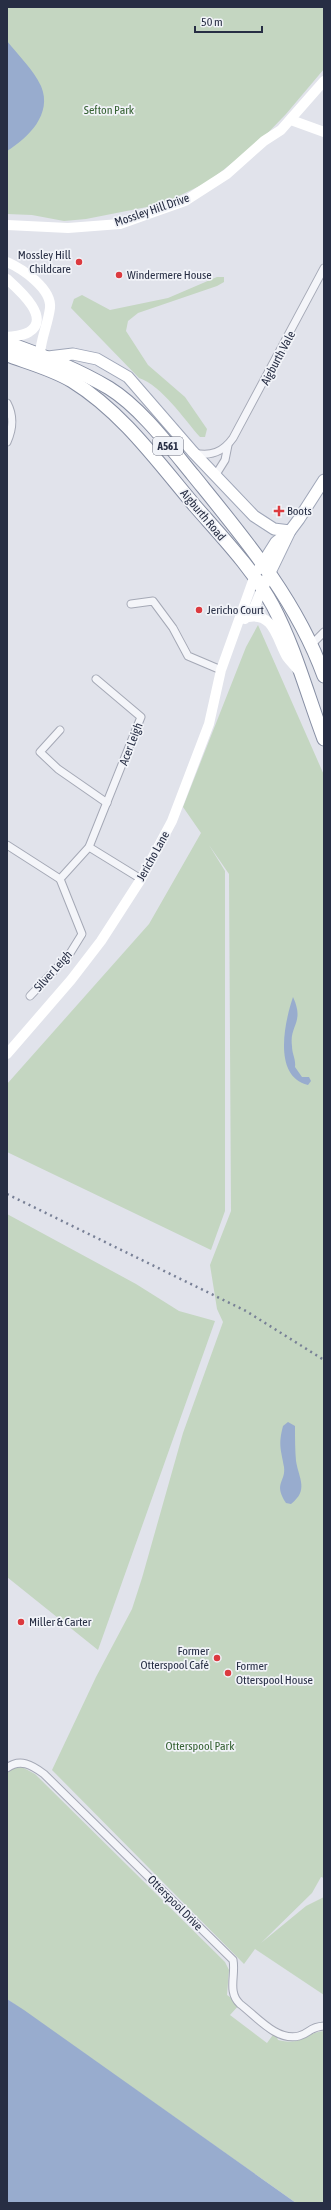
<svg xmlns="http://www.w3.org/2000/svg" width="331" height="2210" font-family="'Asap Condensed',sans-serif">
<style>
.green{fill:#c4d6c1}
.water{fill:#98acce}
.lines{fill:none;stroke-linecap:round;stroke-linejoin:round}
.street-casing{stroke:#a5a9b6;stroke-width:9}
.primary-casing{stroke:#9fa6b8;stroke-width:13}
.highway-casing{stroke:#868ea3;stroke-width:15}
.street{stroke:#f4f5f9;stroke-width:7}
.secondary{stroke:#fff;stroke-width:10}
.primary{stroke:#fff;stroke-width:11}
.highway{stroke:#fff;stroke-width:13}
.rail{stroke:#788096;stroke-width:2.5;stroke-dasharray:2 4;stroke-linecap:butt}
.poi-dot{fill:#dc3a3f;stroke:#f1f3f8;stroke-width:1.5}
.labels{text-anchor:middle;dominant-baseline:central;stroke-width:3.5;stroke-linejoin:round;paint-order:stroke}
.shield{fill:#f1f3f8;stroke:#64697a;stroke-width:1}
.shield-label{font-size:11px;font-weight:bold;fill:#272e44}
.park-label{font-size:12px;fill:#366233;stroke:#f1f3f8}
.street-label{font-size:12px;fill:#272e44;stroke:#f1f3f8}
.poi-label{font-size:12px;fill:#272e44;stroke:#f1f3f8;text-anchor:start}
</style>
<rect width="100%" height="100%" fill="#e1e3eb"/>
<g class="green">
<path d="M7 7H324V69L286 114 260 141 208 182 162 204 86 219 64 221 32 215 7 214Z"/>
<path d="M217 277H224V282L217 286 138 313 128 321 126 331 148 365 185 397 207 429 205 437H200C184 419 162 386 139 378L71 308 74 299 82 295 110 310 168 298Z"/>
<path d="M258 625 324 775V1878L321 1877 312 1893 261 1943 306 1906 324 1897V1995L255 1949 244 1964 52 1770 96 1677 132 1609 142 1578 183 1433 223 1322 217 1309 210 1265 231 1211 229 874 209 845 225 871V1211L211 1250 7 1152V1084L149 924 201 833 183 807 246 647Z"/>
<path d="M7 1214 136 1284 179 1311 215 1321 98 1650 7 1577Z"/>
<path d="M22 1767 35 1774 225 1962 229 1970 227 1995 240 2004 230 2015 267 2043 275 2032 278 2040C304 2046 303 2033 324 2031V2203H296L7 1999V1772L12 1768Z"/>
</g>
<g class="water">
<path d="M7 41C18 55 33 69 41 86 53 114 28 138 7 151Z"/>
<path d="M293 997C305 1023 289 1025 292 1046 292 1054 296 1059 295 1067L302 1077H309L311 1081 308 1085C272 1076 285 1021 293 997Z"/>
<path d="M288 1422 295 1426C295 1438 295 1450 296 1461 299 1479 309 1490 291 1504L286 1503C273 1483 286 1482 284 1467 281 1449 278 1445 283 1426Z"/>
<path d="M7 1999 24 2010 296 2203H7Z"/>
</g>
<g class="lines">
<g class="street-casing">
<g id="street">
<path d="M7 403C14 416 13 429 7 442"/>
<path d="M194 453C211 457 223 452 233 438L324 268"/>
<path d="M215 476 225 460 228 445"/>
<path d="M131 604 153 601 173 628 188 656 221 670"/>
<path d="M312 644 324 632"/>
<path d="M60 730 40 752 58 769 107 803"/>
<path d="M7 845 60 879 89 847 141 717 96 679"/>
<path d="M89 847 141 879"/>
<path d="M30 996 69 955 82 934 60 879"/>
<path d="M7 1768C20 1758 32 1765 44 1774L233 1960C236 1975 227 1992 240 2004 256 2016 277 2042 299 2036 310 2033 309 2027 324 2026"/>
</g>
</g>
<g class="primary-casing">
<g id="primary">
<path d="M48 357 73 354 97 359 128 377 193 452 254 516 274 529 290 531"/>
<path d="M259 569 276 542 290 531 299 519 324 480"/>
<path d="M262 589 289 533"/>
</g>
</g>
<g class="highway-casing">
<g id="highway">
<path d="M7 343C42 355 77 369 109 388 140 407 170 447 193 475 244 538 296 599 324 676"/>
<path d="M7 355C29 363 52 369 72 381 122 412 157 461 195 506 222 537 253 569 273 606 295 648 307 694 324 739"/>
</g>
</g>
<use href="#street" class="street"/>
<g class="secondary">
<path d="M291 120 324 132"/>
<path d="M7 225 68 228 120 224 185 201 227 174 264 141 281 130 324 81"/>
<path d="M7 262C23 269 52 289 50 308 48 324 41 338 40 354"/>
<path d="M7 279C18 289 52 318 29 332 23 336 13 336 7 337"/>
<path d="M248 617C274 612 277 640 287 657 290 661 294 665 297 669"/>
<path d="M245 619 255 606 262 589"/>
<path d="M7 1054 71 980 101 941 141 879 172 821 209 724 221 670 254 578"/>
</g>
<use href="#primary" class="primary"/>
<use href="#highway" class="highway"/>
<path class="rail" d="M7 1194 246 1311 324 1360"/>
</g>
<g class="poi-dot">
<circle cx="79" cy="262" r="4"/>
<circle cx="119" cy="275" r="4"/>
<path d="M277 505h4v4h4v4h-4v4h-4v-4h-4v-4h4z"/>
<circle cx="199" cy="610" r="4"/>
<circle cx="21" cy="1622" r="4"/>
<circle cx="217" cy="1658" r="4"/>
<circle cx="228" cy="1673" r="4"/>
</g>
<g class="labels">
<rect class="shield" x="153" y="437" width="30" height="18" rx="3"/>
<g class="shield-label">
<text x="168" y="446">A561</text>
</g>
<g class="park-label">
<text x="109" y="110">Sefton Park</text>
<text x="200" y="1746">Otterspool Park</text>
</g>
<g class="street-label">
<text transform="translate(152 210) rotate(-19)">Mossley Hill Drive</text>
<text transform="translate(278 358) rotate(-62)">Aigburth Vale</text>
<text transform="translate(203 515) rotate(50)">Aigburth Road</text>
<text transform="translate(131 744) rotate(-69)">Acer Leigh</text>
<text transform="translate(153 856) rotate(-61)">Jericho Lane</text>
<text transform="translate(53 971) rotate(-48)">Silver Leigh</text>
<text transform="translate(175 1903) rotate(45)">Otterspool Drive</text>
</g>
<g class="poi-label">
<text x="71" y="255" text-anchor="end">Mossley Hill<tspan x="71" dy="14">Childcare</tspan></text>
<text x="127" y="275">Windermere House</text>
<text x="287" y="511">Boots</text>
<text x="207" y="610">Jericho Court</text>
<text x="29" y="1622">Miller &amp; Carter</text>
<text x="209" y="1651" text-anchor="end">Former<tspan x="209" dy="14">Otterspool Café</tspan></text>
<text x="236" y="1666">Former<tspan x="236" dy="14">Otterspool House</tspan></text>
</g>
</g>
<rect width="331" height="2210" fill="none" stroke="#272e44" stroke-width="16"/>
<path d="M195 26v6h67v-6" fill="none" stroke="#272e44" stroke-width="2"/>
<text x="201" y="26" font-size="12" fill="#272e44" stroke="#f1f3f8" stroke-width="3" paint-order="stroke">50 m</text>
</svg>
